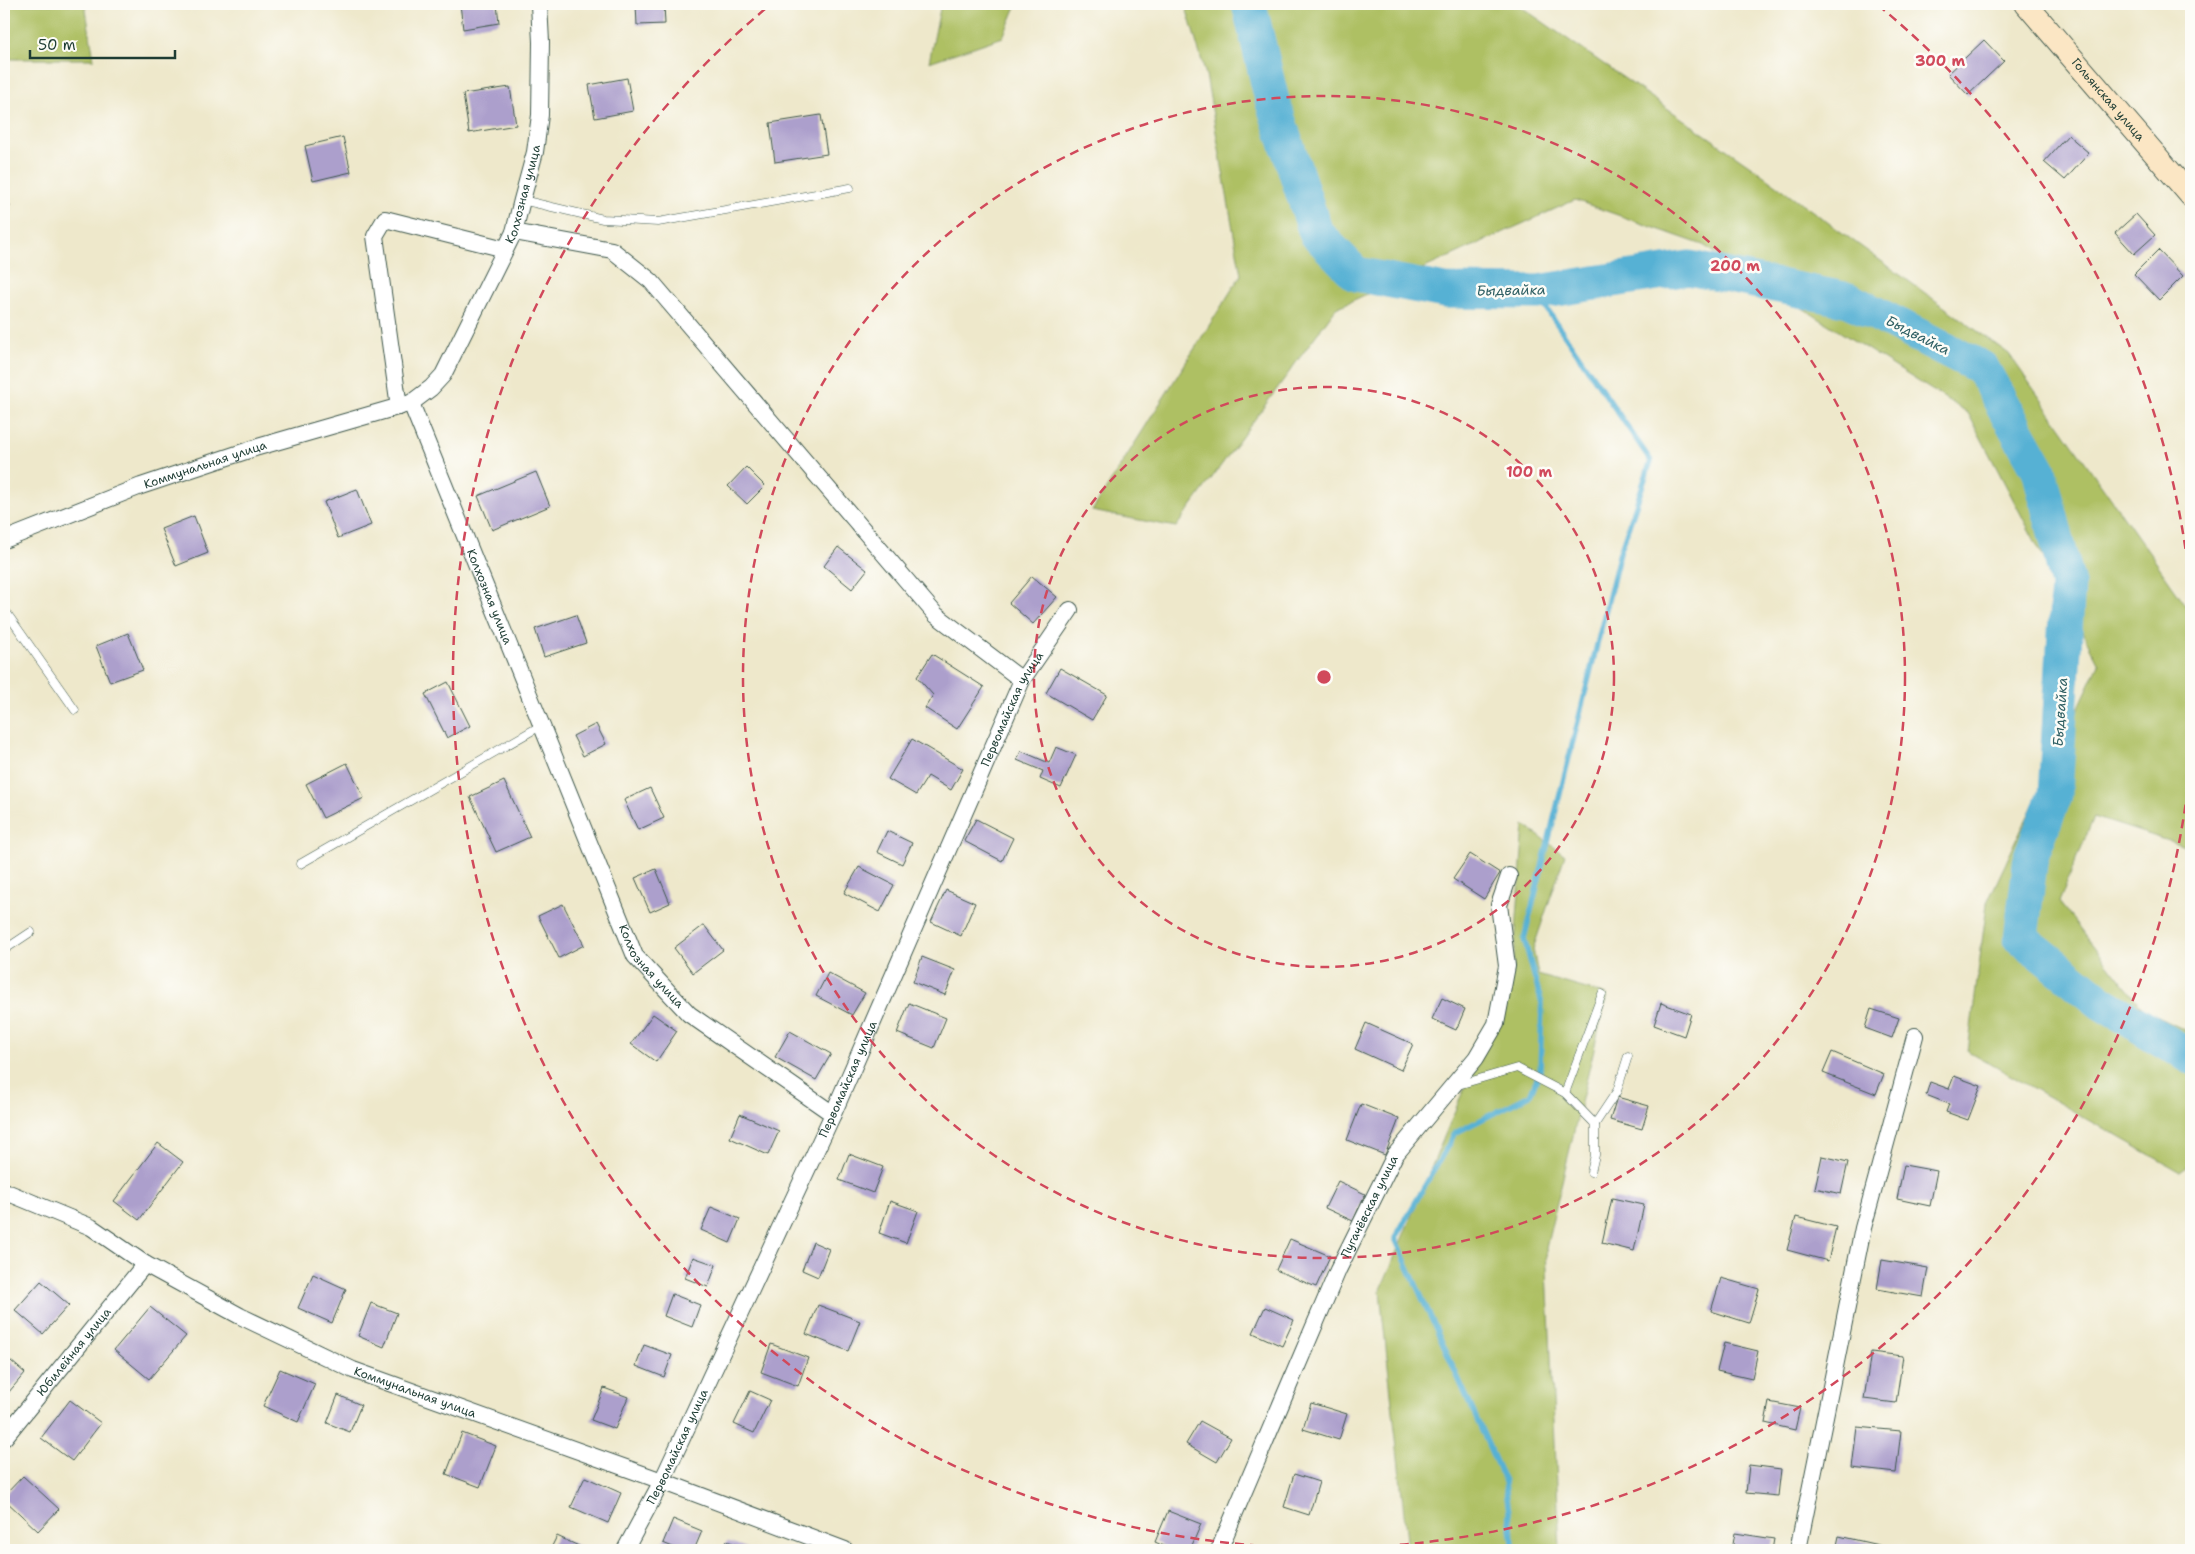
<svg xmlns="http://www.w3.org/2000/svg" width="2195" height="1554" font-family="'Shantell Sans',sans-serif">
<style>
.green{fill:#aec063;stroke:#667e4c}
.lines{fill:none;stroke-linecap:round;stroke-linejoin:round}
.stream{stroke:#56b1d4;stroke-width:5.5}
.river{stroke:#56b1d4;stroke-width:35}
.building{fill:#ac9fcc}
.lane-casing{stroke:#3e574b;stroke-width:9}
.street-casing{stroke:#3e574b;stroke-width:18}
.secondary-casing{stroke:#3e574b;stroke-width:24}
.lane{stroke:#fff;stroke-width:8}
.street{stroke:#fff;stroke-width:16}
.secondary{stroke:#fbe6c4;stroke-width:22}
.ring{fill:none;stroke:#d1495b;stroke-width:2.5;stroke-dasharray:9 6}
.labels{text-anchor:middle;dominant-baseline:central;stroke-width:5;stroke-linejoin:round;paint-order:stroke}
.street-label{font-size:12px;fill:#1f3d34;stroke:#fdfcf7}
.water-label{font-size:14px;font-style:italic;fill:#306064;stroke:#fdfcf7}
.centre{fill:#d1495b;stroke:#fdfcf7;stroke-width:2.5}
.ring-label{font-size:15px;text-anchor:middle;font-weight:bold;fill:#d1495b;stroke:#fdfcf7;stroke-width:5;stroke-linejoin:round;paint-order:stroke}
</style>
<rect width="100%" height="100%" fill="#fdfcf7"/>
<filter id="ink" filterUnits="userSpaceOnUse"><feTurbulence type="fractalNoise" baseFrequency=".02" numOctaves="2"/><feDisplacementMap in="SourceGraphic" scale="10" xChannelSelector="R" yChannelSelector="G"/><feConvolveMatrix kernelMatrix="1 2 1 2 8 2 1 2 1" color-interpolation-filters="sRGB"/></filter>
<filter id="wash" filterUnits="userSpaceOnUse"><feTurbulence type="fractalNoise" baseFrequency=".0096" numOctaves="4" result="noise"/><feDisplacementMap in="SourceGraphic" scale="20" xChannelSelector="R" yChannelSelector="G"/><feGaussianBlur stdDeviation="1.12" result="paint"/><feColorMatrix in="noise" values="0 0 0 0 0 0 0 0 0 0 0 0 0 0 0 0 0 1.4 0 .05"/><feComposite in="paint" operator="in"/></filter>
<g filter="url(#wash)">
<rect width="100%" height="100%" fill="#eee8cb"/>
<g class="green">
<path d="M4 4H85L94 59H4Z"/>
<path d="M941 4H1017L1003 37 929 62Z"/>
<path d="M1185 4H1517L1749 165 2009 354 2191 612V848L2094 817 2059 902 2144 1010 2191 1033V1164L2180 1172 1968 1051 1987 903 2099 664 1968 413 1703 245 1575 200 1336 308 1176 527 1092 511 1241 275 1206 75Z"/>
<path d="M1524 825 1565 855 1533 949 1538 975 1607 995 1546 1248 1560 1550H1408L1380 1292 1513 970Z"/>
</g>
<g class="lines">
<path class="stream" d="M1514 1550 1505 1482 1395 1238 1455 1133 1530 1095 1540 1071 1542 1004 1524 939 1620 552 1651 461 1535 292"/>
<path class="river" d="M1249 4 1272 100 1316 233 1356 274 1445 291 1538 292 1689 268 1849 300 1982 368 2039 470 2068 584 2055 795 2031 856 2021 938 2102 1003 2191 1057"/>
</g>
<g id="blocks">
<g class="building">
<path d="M460 4H497L499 23 463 29Z"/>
<path d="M636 4H664L665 24 637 25Z"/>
<path d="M1984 40 2004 61 1968 95 1948 74Z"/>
<path d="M627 78 633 111 595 118 589 85Z"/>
<path d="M510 87 516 125 469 133 463 94Z"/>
<path d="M821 115 827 154 775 162 770 123Z"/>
<path d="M2068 135 2089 153 2065 180 2044 162Z"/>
<path d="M343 137 351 172 313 181 305 146Z"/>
<path d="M4 177 10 207 4 208Z"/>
<path d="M2136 214 2155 235 2134 254 2115 233Z"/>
<path d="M2158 250 2183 276 2159 300 2134 274Z"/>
<path d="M746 467 765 486 747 504 728 486Z"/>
<path d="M536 472 550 506 492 530 478 496Z"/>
<path d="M357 489 371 525 338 538 324 502Z"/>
<path d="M194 516 208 553 176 566 161 529Z"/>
<path d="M838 547 867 570 852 589 824 566Z"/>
<path d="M1032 576 1057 597 1033 624 1009 603Z"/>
<path d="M576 615 586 643 544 657 535 629Z"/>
<path d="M128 633 143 670 110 682 96 646Z"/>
<path d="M932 654 984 687 957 729 925 708 933 695 917 677Z"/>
<path d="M1060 668 1107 695 1092 720 1046 693Z"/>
<path d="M448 682 470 726 447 738 425 694Z"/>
<path d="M596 724 606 744 583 756 573 736Z"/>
<path d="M912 739 963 769 951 790 928 776 916 795 888 779Z"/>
<path d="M1056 747 1076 755 1061 788 1040 779 1043 771 1017 760 1021 751 1049 763Z"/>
<path d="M347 763 364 798 323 818 306 784Z"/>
<path d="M504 781 530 837 496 852 470 797Z"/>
<path d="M650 788 664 818 638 830 624 800Z"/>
<path d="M976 819 1013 838 1002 861 964 841Z"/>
<path d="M887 831 912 843 902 864 877 852Z"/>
<path d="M1470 854 1500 873 1484 899 1453 879Z"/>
<path d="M859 867 894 885 880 912 844 893Z"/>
<path d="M656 869 670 903 650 912 635 878Z"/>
<path d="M946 890 975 903 961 936 931 922Z"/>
<path d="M563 904 584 945 559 958 538 916Z"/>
<path d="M704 925 723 950 693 973 674 948Z"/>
<path d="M922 957 955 970 945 995 913 982Z"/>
<path d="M828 973 865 993 852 1015 816 996Z"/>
<path d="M1442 998 1465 1009 1456 1030 1432 1019Z"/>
<path d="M909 1003 946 1018 934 1048 897 1033Z"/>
<path d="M1661 1003 1691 1014 1684 1036 1654 1025Z"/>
<path d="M1871 1009 1899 1018 1892 1038 1865 1028Z"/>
<path d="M653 1014 677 1031 656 1062 631 1044Z"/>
<path d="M1366 1023 1413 1044 1401 1070 1355 1049Z"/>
<path d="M790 1031 831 1054 816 1080 775 1057Z"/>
<path d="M1832 1052 1884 1074 1876 1094 1823 1073Z"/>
<path d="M1954 1076 1981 1086 1968 1120 1946 1112 1949 1104 1926 1095 1930 1082 1949 1089Z"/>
<path d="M1617 1097 1649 1106 1642 1129 1610 1120Z"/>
<path d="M1361 1104 1399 1119 1385 1155 1347 1140Z"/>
<path d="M740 1114 779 1131 768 1155 730 1138Z"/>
<path d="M158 1143 183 1162 139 1220 114 1201Z"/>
<path d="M849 1154 883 1167 873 1193 839 1180Z"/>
<path d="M1822 1156 1848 1162 1841 1194 1815 1188Z"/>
<path d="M1904 1165 1937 1171 1930 1206 1897 1199Z"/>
<path d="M1338 1181 1365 1194 1353 1221 1325 1208Z"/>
<path d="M1612 1198 1644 1205 1634 1251 1602 1243Z"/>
<path d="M890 1201 918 1211 906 1243 879 1233Z"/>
<path d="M711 1207 740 1219 730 1243 701 1230Z"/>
<path d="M1796 1217 1836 1227 1828 1261 1787 1250Z"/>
<path d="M1290 1239 1330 1256 1316 1287 1276 1270Z"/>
<path d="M813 1242 829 1249 818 1277 802 1270Z"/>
<path d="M693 1257 716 1265 708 1287 685 1278Z"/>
<path d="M1882 1260 1928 1268 1923 1297 1877 1289Z"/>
<path d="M313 1274 346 1289 332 1323 298 1308Z"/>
<path d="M1721 1278 1759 1289 1749 1323 1711 1311Z"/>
<path d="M41 1281 69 1305 43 1334 15 1310Z"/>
<path d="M672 1294 700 1305 692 1327 664 1316Z"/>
<path d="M371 1303 397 1313 384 1347 358 1336Z"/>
<path d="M818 1305 860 1321 848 1351 806 1334Z"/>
<path d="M150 1307 186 1336 149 1379 114 1350Z"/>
<path d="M1265 1307 1294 1320 1282 1346 1253 1333Z"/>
<path d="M1724 1343 1758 1351 1752 1379 1717 1371Z"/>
<path d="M771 1344 808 1358 798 1386 761 1372Z"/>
<path d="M644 1345 672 1355 664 1377 636 1366Z"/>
<path d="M1871 1352 1903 1356 1896 1403 1864 1399Z"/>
<path d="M4 1355 25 1373 8 1393 4 1389Z"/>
<path d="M280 1369 315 1384 298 1422 263 1406Z"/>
<path d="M604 1388 628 1397 615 1429 591 1420Z"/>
<path d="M750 1391 770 1400 754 1433 734 1424Z"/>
<path d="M338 1395 361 1405 350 1432 327 1423Z"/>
<path d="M70 1400 101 1423 72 1461 41 1438Z"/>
<path d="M1769 1402 1800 1408 1795 1430 1765 1423Z"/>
<path d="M1311 1403 1347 1414 1339 1440 1303 1429Z"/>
<path d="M1200 1421 1231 1438 1217 1462 1186 1444Z"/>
<path d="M1857 1427 1901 1431 1896 1473 1852 1468Z"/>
<path d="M462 1433 496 1446 480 1487 446 1474Z"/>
<path d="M1749 1465 1781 1469 1778 1496 1746 1493Z"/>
<path d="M1294 1474 1319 1482 1309 1515 1284 1507Z"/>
<path d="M23 1476 59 1509 38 1531 4 1499V1496Z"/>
<path d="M585 1477 621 1493 608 1523 571 1507Z"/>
<path d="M1168 1511 1201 1524 1190 1550H1173L1155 1542Z"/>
<path d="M673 1519 702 1531 694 1550H680L663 1543Z"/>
<path d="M1735 1533 1774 1539 1772 1550H1732Z"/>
<path d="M557 1536 581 1547 580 1550H550Z"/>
<path d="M1839 1536 1887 1547 1886 1550H1836Z"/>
<path d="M727 1541 752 1550H723Z"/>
</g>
</g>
</g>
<g filter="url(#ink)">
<use href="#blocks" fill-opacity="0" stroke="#3e574b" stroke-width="1"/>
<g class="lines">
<g class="lane-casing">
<g id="lane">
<path d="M522 200 603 219 658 222 850 188"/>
<path d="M4 609 75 710"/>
<path d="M300 864 542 725"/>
<path d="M4 950 31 932"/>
<path d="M1458 1085 1517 1068 1565 1093 1602 994"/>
<path d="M1565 1093 1595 1124V1155L1591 1172"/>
<path d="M1595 1124 1617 1091 1628 1056"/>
</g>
</g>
<g class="street-casing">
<g id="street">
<path d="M514 232 612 250 651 281 936 615 1022 680"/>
<path id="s1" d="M411 403 635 956 689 1014 833 1114"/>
<path d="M399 407 375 236 385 219 505 249"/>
<path id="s2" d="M4 540 141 486 258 447 411 403 431 388 443 375 514 232 522 200 535 152 540 115 541 42 539 4"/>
<path id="s3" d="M4 1191 91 1227 145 1264 240 1316 353 1370 662 1481 845 1550"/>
<path id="s4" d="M4 1438 145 1264"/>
<path id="s5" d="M625 1550 662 1481 833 1114 1022 680 1070 610"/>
<path id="s6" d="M1219 1550 1338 1270 1395 1155 1476 1058 1496 1024 1507 966 1499 905 1509 876"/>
<path d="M1798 1550 1863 1228 1915 1036"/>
</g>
</g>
<g class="secondary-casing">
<g id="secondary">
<path id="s7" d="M2026 4 2191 196"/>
</g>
</g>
<use href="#lane" class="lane"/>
<use href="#street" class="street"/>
<use href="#secondary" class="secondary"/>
</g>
</g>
<g class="ring">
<circle cx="1324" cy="677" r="290"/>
<circle cx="1324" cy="677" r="581"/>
<path d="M2191 760A871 871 0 1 1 770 5M1878 5A871 871 0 0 1 2191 594"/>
</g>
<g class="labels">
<g class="street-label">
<text stroke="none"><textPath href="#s7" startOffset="126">Гольянская улица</textPath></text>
<text stroke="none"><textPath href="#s2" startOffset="671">Колхозная улица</textPath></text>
<text stroke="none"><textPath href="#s2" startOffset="215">Коммунальная улица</textPath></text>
<text stroke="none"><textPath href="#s1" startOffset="209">Колхозная улица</textPath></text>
<text stroke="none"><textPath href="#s5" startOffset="926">Первомайская улица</textPath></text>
<text stroke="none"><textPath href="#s1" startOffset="614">Колхозная улица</textPath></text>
<text stroke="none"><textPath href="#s5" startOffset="521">Первомайская улица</textPath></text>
<text stroke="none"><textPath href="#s6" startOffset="375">Пугачёвская улица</textPath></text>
<text stroke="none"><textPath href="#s4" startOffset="111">Юбилейная улица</textPath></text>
<text stroke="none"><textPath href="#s3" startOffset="459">Коммунальная улица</textPath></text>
<text stroke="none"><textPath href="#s5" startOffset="116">Первомайская улица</textPath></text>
</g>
<g class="water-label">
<text transform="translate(1511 290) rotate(-1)">Быдвайка</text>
<text transform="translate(1918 335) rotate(27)">Быдвайка</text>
<text transform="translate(2060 712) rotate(-86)">Быдвайка</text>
</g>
</g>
<circle cx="1324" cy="677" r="8" class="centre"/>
<g class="ring-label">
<text x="1940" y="66">300 m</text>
<text x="1735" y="271">200 m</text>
<text x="1529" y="477">100 m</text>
</g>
<rect width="2195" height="1554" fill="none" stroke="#fdfcf7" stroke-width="20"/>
<path d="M30 50v8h145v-8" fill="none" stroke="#1f3d34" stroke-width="2.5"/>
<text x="38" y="50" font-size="15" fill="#1f3d34" stroke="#fdfcf7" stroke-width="4" paint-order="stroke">50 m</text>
</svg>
